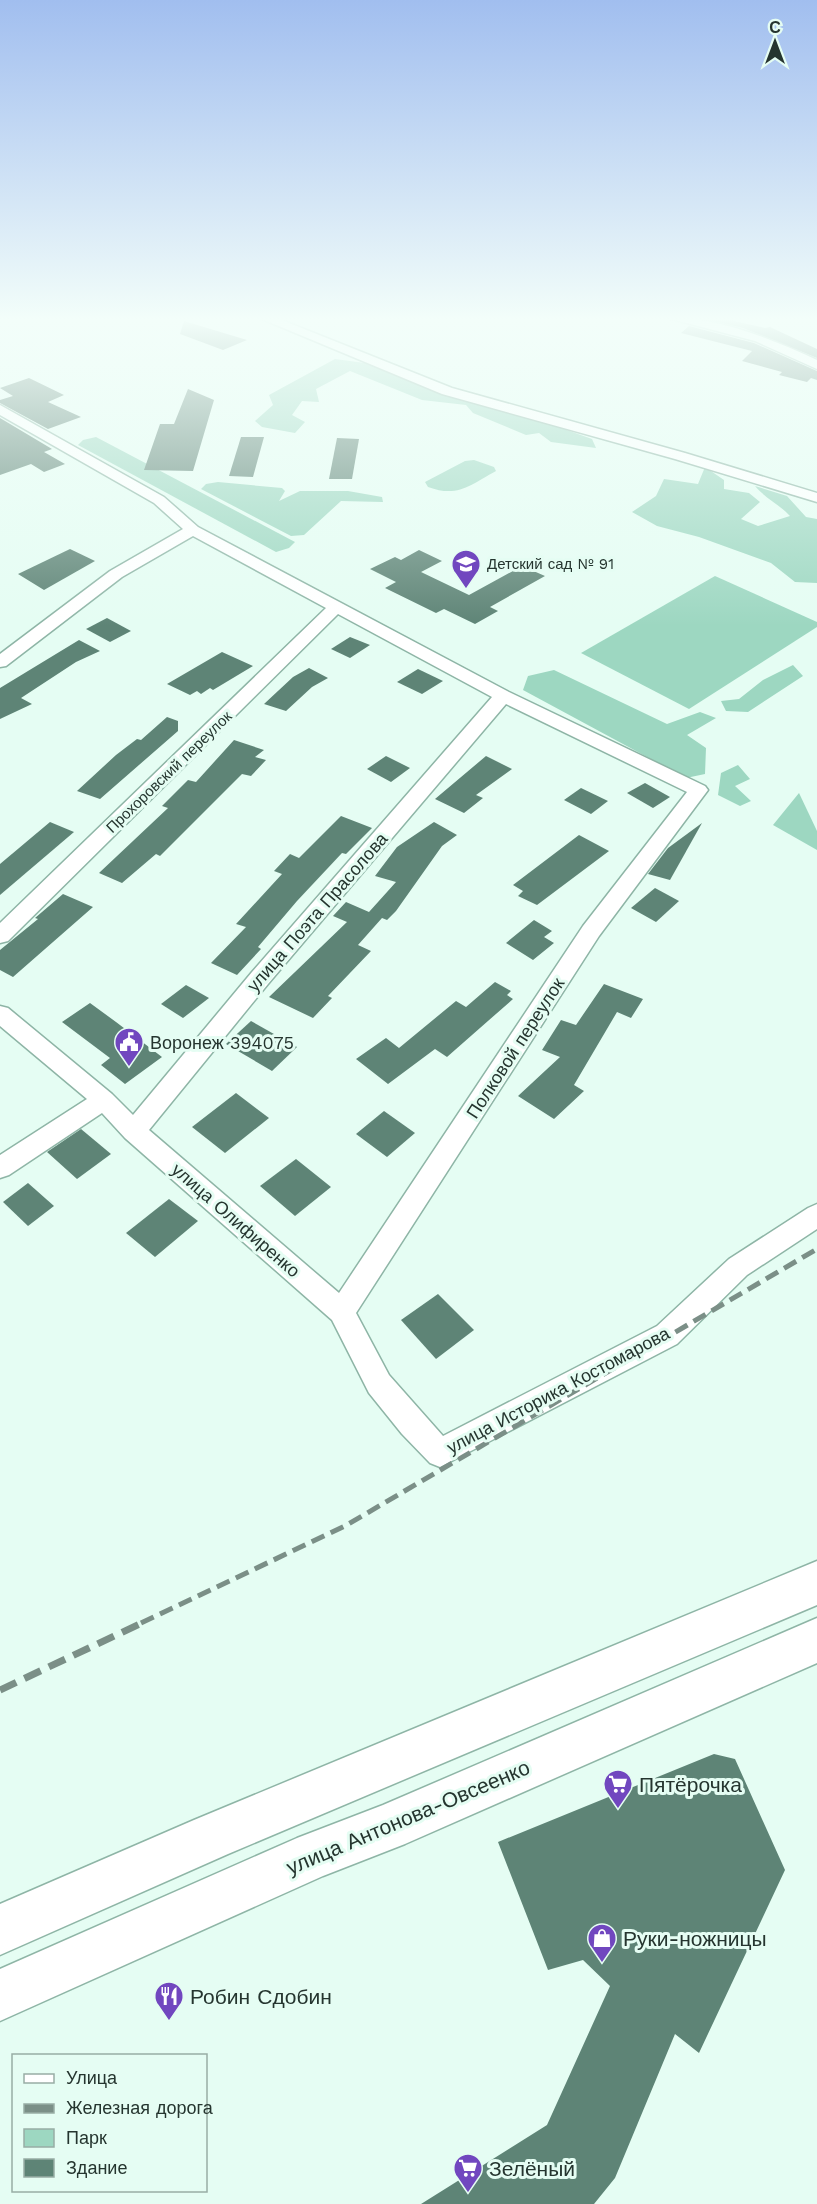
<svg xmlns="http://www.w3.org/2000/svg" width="817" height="2204" font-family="'Work Sans',sans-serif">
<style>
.green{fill:#9dd7c1}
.building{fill:#5e8476}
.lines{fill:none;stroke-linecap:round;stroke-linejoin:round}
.minor-casing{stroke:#8eb5a6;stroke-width:3}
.trunk-casing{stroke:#8eb5a6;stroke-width:3}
.minor{fill:#fff;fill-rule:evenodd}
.trunk{fill:#fff;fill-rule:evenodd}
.rail-far1{stroke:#7b8f87;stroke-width:5;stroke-dasharray:14 7;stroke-linecap:butt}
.rail{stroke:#7b8f87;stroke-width:7;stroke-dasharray:18 9;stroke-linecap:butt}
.labels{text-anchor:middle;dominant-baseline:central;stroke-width:6;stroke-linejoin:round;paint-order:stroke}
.far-poi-label{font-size:15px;fill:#25352f;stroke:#e5fdf3;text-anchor:start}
.far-street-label{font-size:15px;fill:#25352f;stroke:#e5fdf3}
.street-label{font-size:18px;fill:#25352f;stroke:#e5fdf3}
.poi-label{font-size:18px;fill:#25352f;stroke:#e5fdf3;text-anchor:start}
.near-poi-label{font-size:21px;fill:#25352f;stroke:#e5fdf3;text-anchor:start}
.near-street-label{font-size:21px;fill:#25352f;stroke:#e5fdf3}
</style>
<rect width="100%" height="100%" fill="#e5fdf3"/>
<g class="green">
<path d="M335 359 387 366 592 439 596 448 551 442 539 433 526 435 473 413 466 405 422 400 350 371 316 389 319 402 302 401 292 415 305 422 295 433 262 427 255 421 273 405 269 395Z"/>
<path d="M96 437 295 542 289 548 276 552 78 445 83 440Z"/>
<path d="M474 460 494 467 496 471C470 485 458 498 428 487L425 482 465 461Z"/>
<path d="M705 467 724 480V489L749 493 760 502 741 519 758 526 790 516C779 504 766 499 755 486L787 496 806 517 817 519V583L795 582 771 563 699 537 657 526 632 512 656 496 664 479 698 484Z"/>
<path d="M218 482 282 488 285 491 279 501 300 491H348L382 497 383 502 341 501 304 535 291 536 201 489 206 484Z"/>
<path d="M715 576 817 622V627L689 709 581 653Z"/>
<path d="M793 665 803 676 748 712 726 711 721 701 739 699 763 680Z"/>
<path d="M554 670 667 724 700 712 716 718 687 735 706 748 705 774 686 778 523 690 528 676Z"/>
<path d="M738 765 750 779 735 786 751 801 740 806 718 795 721 773Z"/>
<path d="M799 793 817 831V850L773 825Z"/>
</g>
<g class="building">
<path d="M717 317 765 328 770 327 817 349V358L743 328 699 318Z"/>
<path d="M184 321 247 340 223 350 180 334Z"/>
<path d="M689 326 754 343 817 371V380L811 378 807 382 779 375 782 372 742 361 752 351 681 333Z"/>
<path d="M29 378 64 395 48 402 81 417 48 429 0 403V400L13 396 0 388Z"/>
<path d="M188 389 214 400 193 471 144 470 160 424H174Z"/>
<path d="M0 418 52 449 44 452 65 464 44 472 31 464 0 475Z"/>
<path d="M241 437H264L253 477 229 476Z"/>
<path d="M337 438 359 439 352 479H329Z"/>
<path d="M70 549 95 561 44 590 18 574Z"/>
<path d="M419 550 442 561 421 572 469 595 522 566 545 576 490 607 498 611 475 624 444 609 436 613 385 588 396 582 370 569 395 557 401 560Z"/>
<path d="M107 618 131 631 110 642 86 629Z"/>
<path d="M350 637 370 645 350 658 331 649Z"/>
<path d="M79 640 100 651 76 662 21 698 32 704 0 719V688Z"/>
<path d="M222 652 253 666 213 690 210 688 201 694 197 691 190 695 167 684Z"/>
<path d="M309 668 328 678 312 687 286 711 264 704 293 677Z"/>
<path d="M418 669 443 681 422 694 397 682Z"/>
<path d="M167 717 178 721V731L100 799 77 791 116 755 137 739 141 740Z"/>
<path d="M234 740 264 750 255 757 266 760 251 776 242 774 160 856 156 854 122 883 99 873 168 808 162 806 188 780 196 782Z"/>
<path d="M386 756 410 768 391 782 367 769Z"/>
<path d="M486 756 512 769 476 795 483 798 464 813 435 799Z"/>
<path d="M645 783 670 797 653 808 627 793Z"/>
<path d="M581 788 608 801 591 814 564 800Z"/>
<path d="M341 816 372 828 346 854 342 853 297 901 258 947 261 949 237 975 211 963 246 927 236 924 282 874 274 871 290 854 299 858Z"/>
<path d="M50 822 74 832 0 895V864Z"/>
<path d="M434 822 457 835 442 846 396 911 387 920 382 918 358 945 371 951 328 996 332 998 313 1018 269 997 347 922 333 916 346 902 369 912 396 882 375 876 397 847Z"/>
<path d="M702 823 670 880 648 874 668 848Z"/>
<path d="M579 835 609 851 537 905 518 896 523 891 513 885Z"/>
<path d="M655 888 679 901 656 922 631 908Z"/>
<path d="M63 894 93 907 13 977 0 970V950L38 919 35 918Z"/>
<path d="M534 920 552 931 544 937 554 943 533 960 506 943Z"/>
<path d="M495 982 511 991 507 995 513 999 447 1057 435 1049 388 1084 356 1059 386 1038 399 1048 456 1001 466 1007Z"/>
<path d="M604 984 643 999 631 1018 617 1012 574 1085 584 1091 554 1119 518 1096 560 1057 542 1050 561 1020 576 1025Z"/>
<path d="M186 985 209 998 183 1018 161 1004Z"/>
<path d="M90 1003 116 1022 162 1057 125 1084 101 1065 110 1058 62 1022Z"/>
<path d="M251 1021 297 1047 272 1071 226 1044Z"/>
<path d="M236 1093 269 1118 225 1153 192 1127Z"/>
<path d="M384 1111 415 1133 387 1157 356 1134Z"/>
<path d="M81 1129 111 1154 77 1179 47 1152Z"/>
<path d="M296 1159 331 1187 295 1216 260 1186Z"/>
<path d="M28 1183 54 1206 28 1226 3 1202Z"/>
<path d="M169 1199 198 1221 155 1257 126 1233Z"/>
<path d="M438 1294 474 1330 436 1359 401 1320Z"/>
<path d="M714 1754 735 1759 785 1870 699 2053 675 2034 615 2178 594 2204H421L547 2125 610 1986 583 1960 548 1970 498 1842Z"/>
</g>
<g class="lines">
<g class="minor-casing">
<g id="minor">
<path d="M257 317H274L452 388 685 453 817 493V502L675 459 442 394Z"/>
<path d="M664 317C718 317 769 338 817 360V369L755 341Z"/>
<path d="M0 405 164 497 198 527 509 692 705 786 708 790 599 936 356 1313 389 1375 443 1436 657 1326 729 1259 808 1208 817 1204V1229L747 1275 677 1344 440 1467 430 1463 402 1434 369 1393 332 1320 125 1138 102 1113 9 1175 0 1178V1155L87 1099 0 1026V1006L8 1008 112 1094 133 1115 252 972 492 697 338 614 8 941 0 943V923L326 608 193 536 122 577 6 666 0 667V654L110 571 183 529 154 503 0 415ZM506 704 687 792 583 926 339 1293 149 1130 268 984Z"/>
</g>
</g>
<g class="trunk-casing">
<g id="trunk">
<path d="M817 1561V1605L228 1854 0 1955V1904L194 1820Z"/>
<path d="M817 1618V1663L405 1844 323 1876 0 2021V1969L297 1838 383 1805Z"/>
</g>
</g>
<use href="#minor" class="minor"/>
<use href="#trunk" class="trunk"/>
<path class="rail-far1" d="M141 1623 345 1526 817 1249"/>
<path class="rail" d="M0 1690 144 1622"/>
</g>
<linearGradient id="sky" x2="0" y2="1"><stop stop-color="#a1beef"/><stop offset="0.51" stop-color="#f3fefa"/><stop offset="1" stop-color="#f3fefa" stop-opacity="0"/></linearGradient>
<rect width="817" height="626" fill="url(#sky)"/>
<defs>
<g id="school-pin" transform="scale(1.5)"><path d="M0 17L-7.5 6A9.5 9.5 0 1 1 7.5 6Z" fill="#7147bf" stroke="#e5fdf3"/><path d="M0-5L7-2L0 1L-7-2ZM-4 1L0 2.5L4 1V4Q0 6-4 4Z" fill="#fff"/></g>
<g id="civic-pin" transform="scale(1.5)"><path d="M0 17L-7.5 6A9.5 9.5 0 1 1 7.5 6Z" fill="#7147bf" stroke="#e5fdf3"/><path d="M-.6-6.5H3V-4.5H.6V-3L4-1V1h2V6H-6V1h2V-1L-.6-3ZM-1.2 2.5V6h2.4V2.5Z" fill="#fff"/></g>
<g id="supermarket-pin" transform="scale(1.5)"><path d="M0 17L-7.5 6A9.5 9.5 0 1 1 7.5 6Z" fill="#7147bf" stroke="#e5fdf3"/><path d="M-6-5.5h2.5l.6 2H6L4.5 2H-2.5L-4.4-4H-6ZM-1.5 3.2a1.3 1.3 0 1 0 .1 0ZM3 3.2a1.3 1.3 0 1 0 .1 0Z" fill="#fff"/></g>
<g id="shop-pin" transform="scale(1.5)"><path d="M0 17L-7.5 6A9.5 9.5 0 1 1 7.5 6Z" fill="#7147bf" stroke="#e5fdf3"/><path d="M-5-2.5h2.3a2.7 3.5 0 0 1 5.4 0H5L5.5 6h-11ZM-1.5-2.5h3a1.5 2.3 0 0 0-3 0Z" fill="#fff"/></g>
<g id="restaurant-pin" transform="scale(1.5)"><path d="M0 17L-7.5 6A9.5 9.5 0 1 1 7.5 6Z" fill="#7147bf" stroke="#e5fdf3"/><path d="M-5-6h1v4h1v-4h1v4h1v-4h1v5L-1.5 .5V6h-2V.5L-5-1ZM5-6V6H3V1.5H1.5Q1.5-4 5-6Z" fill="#fff"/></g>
</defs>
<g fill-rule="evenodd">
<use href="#school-pin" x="466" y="564"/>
<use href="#civic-pin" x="129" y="1042"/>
<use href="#supermarket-pin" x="618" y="1784"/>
<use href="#shop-pin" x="602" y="1938"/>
<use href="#restaurant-pin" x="169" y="1996"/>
<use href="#supermarket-pin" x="468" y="2168"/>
</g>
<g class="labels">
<g class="far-poi-label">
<text x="487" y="564">Детский сад № 91</text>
</g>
<g class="far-street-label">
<text transform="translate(169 772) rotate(-44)">Прохоровский переулок</text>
</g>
<g class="street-label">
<text transform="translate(317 912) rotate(-49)">улица Поэта Прасолова</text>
<text transform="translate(515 1048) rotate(-57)">Полковой переулок</text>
<text transform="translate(236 1220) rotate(41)">улица Олифиренко</text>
<text transform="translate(558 1390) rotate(-28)">улица Историка Костомарова</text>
</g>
<g class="poi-label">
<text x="150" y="1042">Воронеж 394075</text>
</g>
<g class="near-poi-label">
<text x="639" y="1784">Пятёрочка</text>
<text x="623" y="1938">Руки-ножницы</text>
<text x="190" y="1996">Робин Сдобин</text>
<text x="489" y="2168">Зелёный</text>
</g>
<g class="near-street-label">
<text transform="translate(408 1817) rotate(-23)">улица Антонова-Овсеенко</text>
</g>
</g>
<rect x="12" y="2054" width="195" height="138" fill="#e5fdf3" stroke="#98ada5" stroke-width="1.5"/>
<rect x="24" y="2074" width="30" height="9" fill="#ffffff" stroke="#98ada5" stroke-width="1.5"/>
<text x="66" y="2084" font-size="18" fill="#25352f">Улица</text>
<rect x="24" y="2104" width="30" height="9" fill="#7b8f87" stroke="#98ada5" stroke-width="1.5"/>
<text x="66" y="2114" font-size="18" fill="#25352f">Железная дорога</text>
<rect x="24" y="2129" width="30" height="18" fill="#9dd7c1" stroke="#98ada5" stroke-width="1.5"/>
<text x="66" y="2144" font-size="18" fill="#25352f">Парк</text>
<rect x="24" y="2159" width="30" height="18" fill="#5e8476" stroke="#98ada5" stroke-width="1.5"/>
<text x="66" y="2174" font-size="18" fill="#25352f">Здание</text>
<g transform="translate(775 42)" stroke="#e5fdf3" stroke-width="4.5" paint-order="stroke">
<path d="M0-4.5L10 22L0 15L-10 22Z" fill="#25352f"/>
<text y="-9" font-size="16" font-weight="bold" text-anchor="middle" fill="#25352f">С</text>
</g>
</svg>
